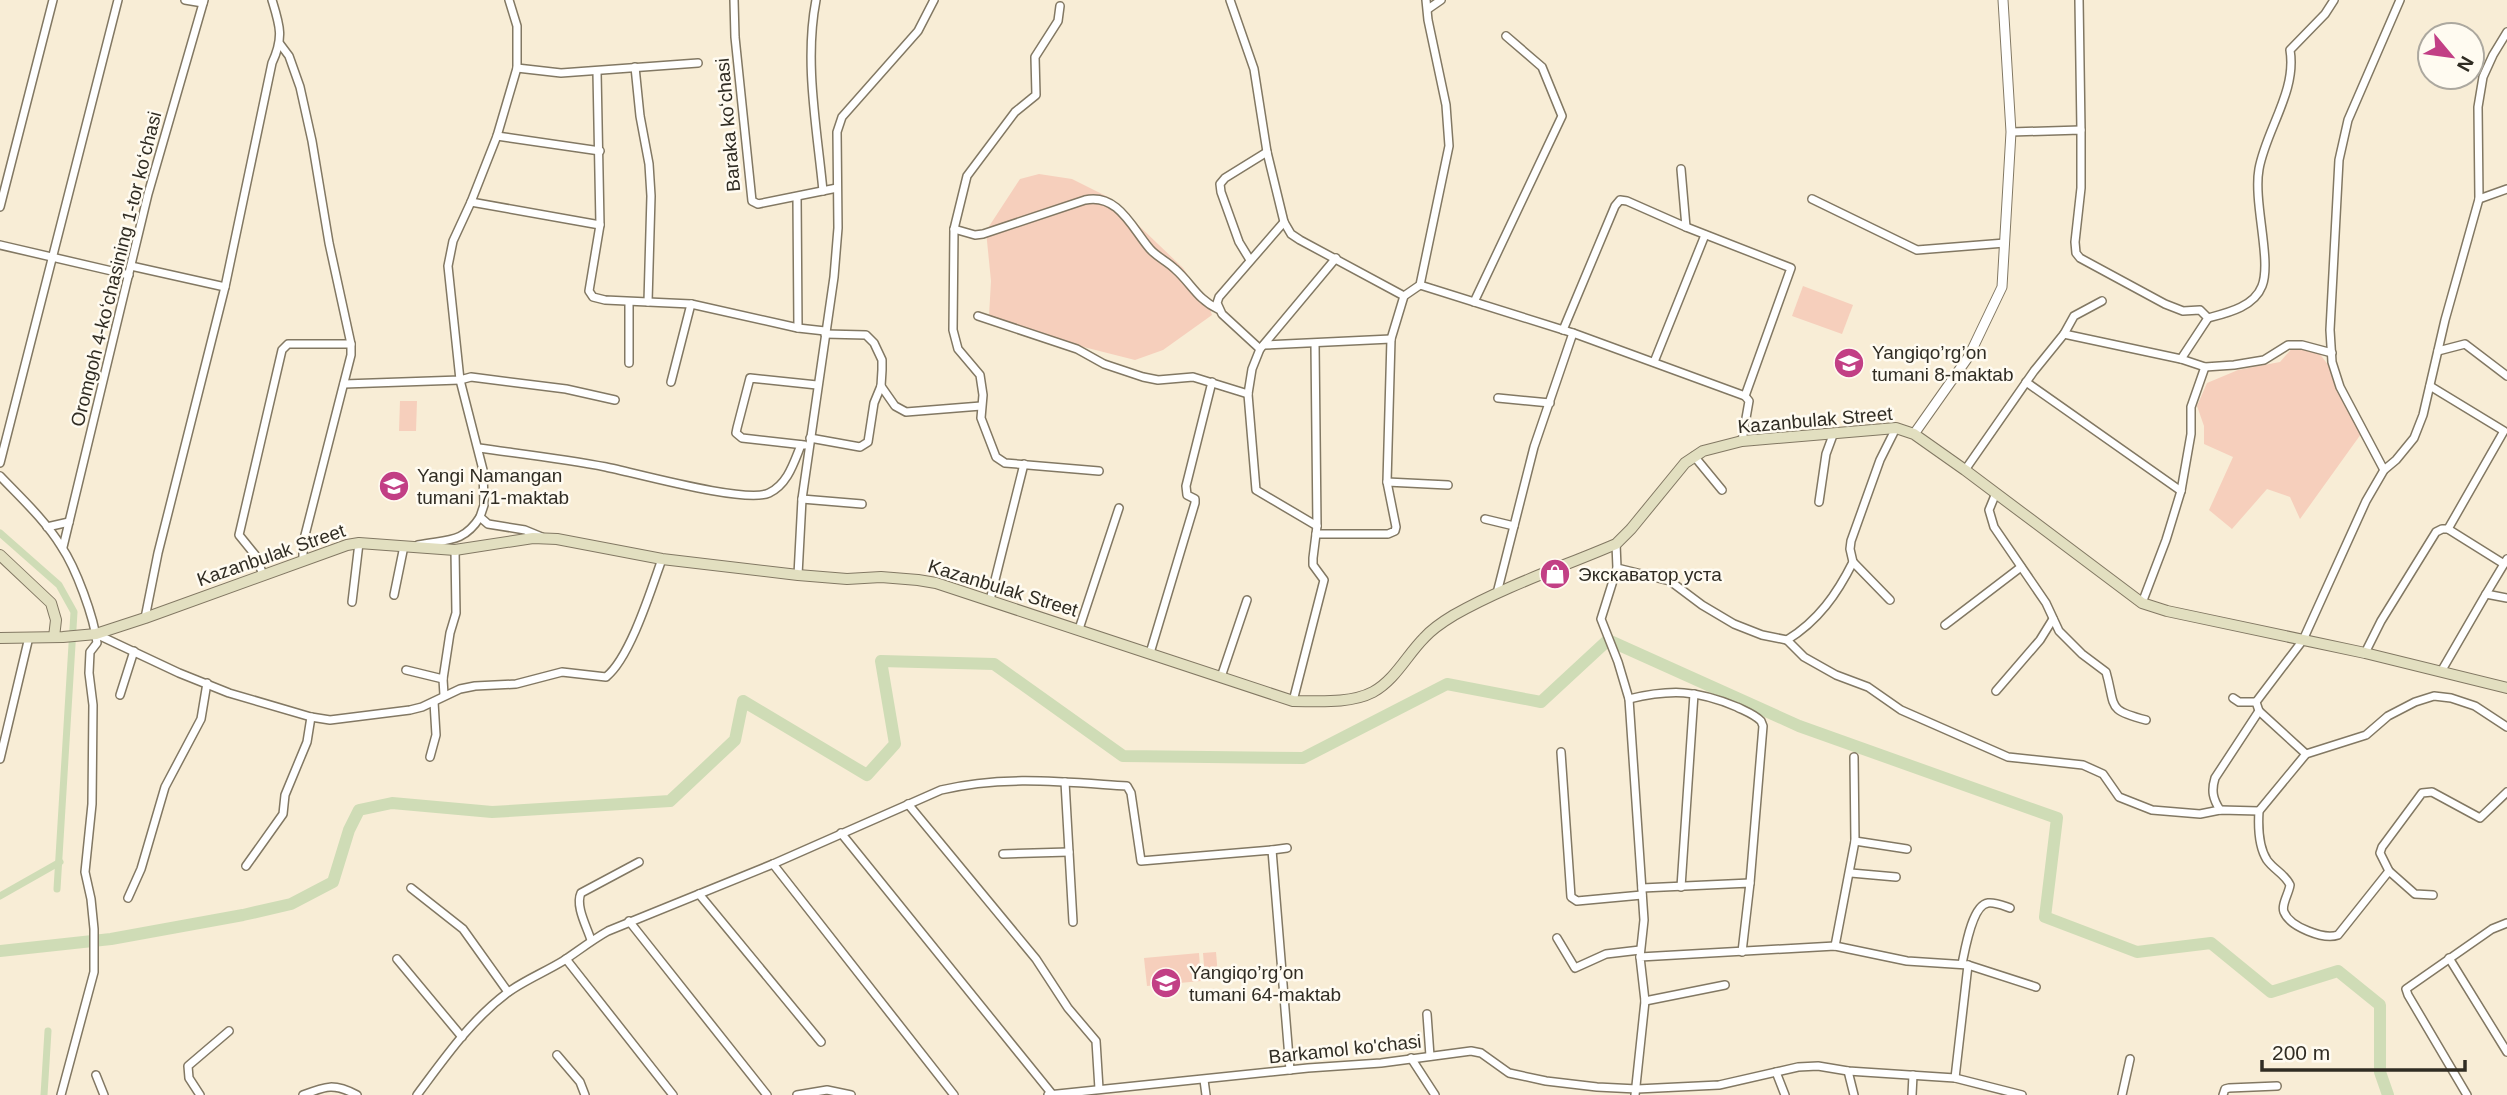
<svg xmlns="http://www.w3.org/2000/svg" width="2507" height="1095" font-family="Helvetica,sans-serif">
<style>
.green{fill:#f6cfbc}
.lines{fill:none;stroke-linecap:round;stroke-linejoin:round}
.canal{stroke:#cfdcb6;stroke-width:7}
.river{stroke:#cfdcb6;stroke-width:12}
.minor-casing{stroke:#827863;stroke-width:10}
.tertiary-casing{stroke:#827863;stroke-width:11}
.secondary-casing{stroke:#827863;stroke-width:12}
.minor{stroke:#fff;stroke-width:7}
.tertiary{stroke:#fff;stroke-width:9}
.secondary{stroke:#e2dfc0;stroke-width:10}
.labels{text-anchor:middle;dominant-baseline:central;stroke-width:5;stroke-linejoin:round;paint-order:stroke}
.street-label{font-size:19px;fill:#302c23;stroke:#fffbf1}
.poi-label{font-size:19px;fill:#302c23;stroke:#fffbf1;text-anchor:start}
</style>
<rect width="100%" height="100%" fill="#f8edd6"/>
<g class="green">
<path d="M1039 174 1072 179 1110 198 1183 268 1209 306 1212 315 1163 350 1135 360 1052 339 989 316 991 281 986 231 1020 179Z"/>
<path d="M1803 286 1853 305 1842 334 1792 316Z"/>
<path d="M2294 346 2319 353 2329 366 2336 385 2361 434 2300 519 2290 497 2267 489 2232 529 2209 510 2233 457 2204 444V426L2197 406 2207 383 2238 370 2280 362Z"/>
<path d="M400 401H417L416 431H399Z"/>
<path d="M1216 952 1218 976 1205 978 1203 953Z"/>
<path d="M1199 953 1201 981 1147 986 1144 958Z"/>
</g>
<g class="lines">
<g class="canal">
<path d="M0 533 59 585 74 612 57 889"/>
<path d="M0 896 60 862"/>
<path d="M44 1095 48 1031"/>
</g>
<path class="river" d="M0 951 111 939 243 915 291 904 333 882 349 830 359 810 392 803 492 812 670 801 735 740 743 701 867 775 895 744 881 661 994 664 1123 756 1303 758 1447 684 1541 702 1608 640 1799 726 2057 818 2045 917 2137 952 2211 943 2271 992 2338 971 2380 1005V1072L2388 1095"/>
<g class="minor-casing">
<g id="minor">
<path d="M185 0 203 3"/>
<path d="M509 0 517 26V68L497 136 471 202 453 241 448 266 460 380 483 470 484 505 480 517 488 524 525 530 542 537"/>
<path d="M734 0 735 37 752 201 758 204 837 188"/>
<path d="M816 0C804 62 817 128 823 191"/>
<path d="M1230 0 1254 69 1267 152 1284 222 1291 234 1300 240 1404 296"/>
<path d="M2079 0 2081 130"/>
<path d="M1060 6 1058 21 1035 57 1036 95 1015 112 967 176 954 229 953 330 958 349 980 375 983 395 981 418 996 457 1005 463 1099 471"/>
<path d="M1428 9 1441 0"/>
<path d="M280 44 289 56 300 87 312 141 329 243 351 344V355L303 543V560"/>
<path d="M635 67 640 116 649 164 651 196 648 302"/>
<path d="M517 68 561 73 698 63"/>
<path d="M597 72 600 225 589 291 593 297 605 300 691 304 798 328 825 331"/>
<path d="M497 136 600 151"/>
<path d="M1681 169 1686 227"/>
<path d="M797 197 798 328"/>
<path d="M1812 199 1917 250 2005 243"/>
<path d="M2479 199 2507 189"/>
<path d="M471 202 600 225"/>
<path d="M0 207 53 0"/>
<path d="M954 229 975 235 983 234 1085 200C1118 193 1132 228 1150 249 1157 257 1167 261 1175 269 1191 283 1198 300 1218 309"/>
<path d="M0 245 129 275"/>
<path d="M1250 260 1239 242 1221 192 1220 184 1225 178 1267 152"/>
<path d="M131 266 225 287"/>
<path d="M1420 285 1573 333 1745 396 1749 401 1742 441"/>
<path d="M629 302V363"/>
<path d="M1474 302 1562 116 1542 67 1506 36"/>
<path d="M978 316 1077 349 1104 364 1143 377 1158 380 1193 377 1248 394"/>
<path d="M2208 318C2227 313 2254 307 2262 286 2272 261 2253 202 2259 169 2266 130 2297 91 2290 50L2325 14 2334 0"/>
<path d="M1563 330 1615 206 1620 200 1627 201 1686 227 1791 268 1745 396"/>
<path d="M2064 334 2074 316 2102 301"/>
<path d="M1264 345 1391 339"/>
<path d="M1260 349 1222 314 1217 303 1219 297 1284 222"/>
<path d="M2438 351 2465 344 2507 376"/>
<path d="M2181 359 2205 367 2234 365 2264 360 2288 345H2302L2332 353"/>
<path d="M1654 362 1705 235"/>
<path d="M671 382 691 304"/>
<path d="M2026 382 2181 491"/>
<path d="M344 384 460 380 471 377 566 389 615 400"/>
<path d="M881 386 895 406 906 412 981 406"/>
<path d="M2430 386 2504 431 2448 529"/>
<path d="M1498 398 1550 403"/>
<path d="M810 438 860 447 868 442 874 403 881 386 882 370V360L874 343 866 335 825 334"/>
<path d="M804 445 742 438 736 433 737 428 750 378 817 385"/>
<path d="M479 448C521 454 564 459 606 467 636 473 746 504 769 493 788 484 794 462 801 445"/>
<path d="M1694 456 1722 490"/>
<path d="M0 463 118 0"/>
<path d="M1965 470 2034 371 2064 334 2181 359 2208 318 2200 310 2183 311 2165 304 2080 258 2076 253 2075 242 2081 188V130L2011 132"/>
<path d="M2384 470 2340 387 2332 362 2330 330 2339 160 2348 120 2400 0"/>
<path d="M0 476C21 498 45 520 61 546 76 568 94 617 97 643L90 652 89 673 93 705 92 804 85 872 91 899 94 929V972L61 1095"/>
<path d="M1387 482 1448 485"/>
<path d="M1996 493 1989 510 1994 527 2046 603 2059 631 2082 654 2106 672C2116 707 2106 710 2146 720"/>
<path d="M802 499 862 504"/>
<path d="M1819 502 1826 454 1833 435"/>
<path d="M1485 519 1514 526"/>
<path d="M1317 526 1256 490 1248 394 1252 369 1260 349 1336 258"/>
<path d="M47 527 69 522"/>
<path d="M1316 534H1388L1395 531 1396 527 1387 482 1391 339 1404 296 1420 285 1449 146 1446 105 1428 20 1426 0"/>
<path d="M1616 544 1617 568 1670 581 1702 605 1734 624 1762 635 1787 640C1818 621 1837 594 1853 562L1850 549 1851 541 1880 460 1896 428"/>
<path d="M418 545C446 539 463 544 480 517"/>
<path d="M63 547 148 194 204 0"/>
<path d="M1853 562 1890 600"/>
<path d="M1617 568 1601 619 1618 662 1629 699 1644 920 1640 957"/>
<path d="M263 575 256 556 239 535 282 350 288 344H351"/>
<path d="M798 575 802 499 834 277 838 228 837 132 842 117 918 31 934 0"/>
<path d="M1497 593 1534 447 1573 333"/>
<path d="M2486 594 2507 559"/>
<path d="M394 595 404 546"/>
<path d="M990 600 1024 464"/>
<path d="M352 602 359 543"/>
<path d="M2142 603 2166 540 2181 491 2191 434V407L2205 367"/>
<path d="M145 618 158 553 225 287 272 63C284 37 280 26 272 0"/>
<path d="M1945 625 2021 567"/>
<path d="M1079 629 1119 508"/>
<path d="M96 634 179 673 229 693 311 717 330 720 410 710 422 707 460 689 475 686 516 684 562 672 606 677C630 658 651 590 662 559"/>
<path d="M1787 640 1804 657 1836 675 1868 687 1901 710 2008 757 2083 765 2103 774 2119 797 2152 810 2200 814 2220 810 2259 811"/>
<path d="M1150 653 1195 503V499L1187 495 1186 486 1212 382"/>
<path d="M2365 653 2381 621 2436 532 2442 529H2448L2504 564"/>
<path d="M406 670 443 679"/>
<path d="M2442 670 2486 594 2507 598"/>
<path d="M1221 677 1247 600"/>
<path d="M1996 691 2040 640 2053 619"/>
<path d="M120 695 134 651"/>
<path d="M444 695 443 679 450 633 456 613 455 550"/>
<path d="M2233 698 2239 702H2256"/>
<path d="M1629 699C1671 689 1697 690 1737 707 1745 711 1754 714 1761 721L1763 726 1750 883"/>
<path d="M1293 701 1324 580 1313 565V558L1317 526 1315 344"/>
<path d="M1561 752 1571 897 1577 901 1642 895"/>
<path d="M2306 754 2259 711 2256 702 2303 640 2366 501 2384 470 2396 460 2414 438 2423 415 2445 320 2479 199 2478 107 2483 77 2493 55 2507 32"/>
<path d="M430 757 436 735 434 702"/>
<path d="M0 759 29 637"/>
<path d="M1065 782 1073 922"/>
<path d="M908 804 1036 959 1068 1008 1096 1041 1099 1089"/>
<path d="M2220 810C2213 799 2211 791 2215 778L2259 711"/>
<path d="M841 833 1052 1094"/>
<path d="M1855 841 1907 849"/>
<path d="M1272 850 1287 848"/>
<path d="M1003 854 1069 852"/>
<path d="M773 864 954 1095"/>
<path d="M246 866 283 814 285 795 307 742 311 717"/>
<path d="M2389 871 2380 853 2382 847 2422 793 2432 792 2480 818 2507 792"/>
<path d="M1851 873 1896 877"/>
<path d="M1681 887 1694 694"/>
<path d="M411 888 463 929 508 992"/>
<path d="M1642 888 1750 883 1742 952"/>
<path d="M699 894 821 1042"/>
<path d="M2433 895 2415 894 2389 871 2338 935C2324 940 2290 927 2284 912 2281 905 2289 893 2290 885 2285 874 2274 870 2267 860 2258 846 2258 827 2259 811L2306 754 2366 735 2388 716 2415 702 2434 696 2451 698 2475 706 2507 727"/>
<path d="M128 898 141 869 165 787 201 719 207 683"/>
<path d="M629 921 767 1095"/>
<path d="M1557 938 1575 968 1606 954 1640 950"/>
<path d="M591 940C587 927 575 906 581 893L639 862"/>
<path d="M1835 946 1855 841 1854 757"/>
<path d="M2449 958 2507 1052"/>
<path d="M397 959 462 1037"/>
<path d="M566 959 673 1095"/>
<path d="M1962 964C1965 950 1972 905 1988 903 1995 902 2004 906 2010 908"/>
<path d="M1645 1001 1725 985"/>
<path d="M1427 1014 1430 1056"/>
<path d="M557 1055 580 1082 585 1095"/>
<path d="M1411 1058 1435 1095"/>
<path d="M1848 1071 1854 1095"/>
<path d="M1776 1072 1785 1095"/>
<path d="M96 1075 104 1095"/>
<path d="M1955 1078 1968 965 2036 987"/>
<path d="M1204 1080 1206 1095"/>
<path d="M200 1095 189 1078 188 1066 229 1031"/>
<path d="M303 1095C326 1086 334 1083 357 1095"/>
<path d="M417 1095C444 1059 470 1021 507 993 523 981 545 972 563 961 578 951 592 940 608 931L773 864 941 790C1003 775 1064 782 1127 786L1131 793 1141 861 1272 850 1290 1070"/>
<path d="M797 1095 827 1090 851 1095"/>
<path d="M1048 1095 1308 1068 1381 1063 1471 1051 1481 1053 1509 1073 1546 1081 1597 1087 1637 1089 1719 1085 1798 1067 1818 1066 1848 1071 1955 1078 2022 1095"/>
<path d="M1635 1095 1645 1001 1640 957 1835 946 1907 961 1968 965"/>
<path d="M1912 1095 1913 1075"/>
<path d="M2122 1095 2130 1059"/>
<path d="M2223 1095 2225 1089 2229 1088 2277 1086"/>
<path d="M2467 1095 2408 995 2406 989 2492 929 2507 923"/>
</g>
</g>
<g class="tertiary-casing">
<path id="tertiary" d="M1914 434 1969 356 2002 287 2011 132 2003 0"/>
</g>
<g class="secondary-casing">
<g id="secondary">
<path d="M0 555 51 603 56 620 54 637"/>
<path d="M0 638 63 637 96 634 145 618 347 545 359 543 455 550 533 538 557 539 662 559 798 575 847 579 881 577 918 580 936 583 1293 701C1318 701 1350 704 1373 692 1395 680 1407 655 1424 638 1432 629 1444 621 1454 615 1505 586 1562 567 1616 544L1631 529 1685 463 1703 451 1742 441 1896 428 1914 434 1965 470 2142 603 2167 611 2365 653 2507 688"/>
</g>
</g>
<use href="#minor" class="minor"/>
<use href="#tertiary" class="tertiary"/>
<use href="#secondary" class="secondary"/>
</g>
<defs>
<g id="school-disc" transform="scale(1.575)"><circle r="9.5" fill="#c23f85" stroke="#fffbf1"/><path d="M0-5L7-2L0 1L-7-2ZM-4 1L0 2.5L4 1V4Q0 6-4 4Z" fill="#fff"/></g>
<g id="shop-disc" transform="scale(1.575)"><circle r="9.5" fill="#c23f85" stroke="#fffbf1"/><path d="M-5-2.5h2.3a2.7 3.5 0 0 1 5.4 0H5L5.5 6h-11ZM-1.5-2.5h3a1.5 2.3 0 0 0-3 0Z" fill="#fff"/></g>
</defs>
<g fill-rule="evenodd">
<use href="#school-disc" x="1849" y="363"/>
<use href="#school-disc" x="394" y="486"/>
<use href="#shop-disc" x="1555" y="574"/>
<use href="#school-disc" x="1166" y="983"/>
</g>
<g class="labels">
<g class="street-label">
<text transform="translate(728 125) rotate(-95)">Baraka koʻchasi</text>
<text transform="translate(116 269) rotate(-76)">Oromgoh 4-koʻchasining 1-tor koʻchasi</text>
<text transform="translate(1815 420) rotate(-5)">Kazanbulak Street</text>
<text transform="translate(271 555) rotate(-19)">Kazanbulak Street</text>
<text transform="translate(1003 588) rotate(17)">Kazanbulak Street</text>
<text transform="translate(1345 1049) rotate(-6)">Barkamol ko'chasi</text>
</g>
<g class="poi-label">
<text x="1872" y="352">Yangiqo’rg’on<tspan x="1872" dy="22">tumani 8-maktab</tspan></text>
<text x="417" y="475">Yangi Namangan<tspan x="417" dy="22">tumani 71-maktab</tspan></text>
<text x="1578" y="574">Экскаватор уста</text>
<text x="1189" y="972">Yangiqo’rg’on<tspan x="1189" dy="22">tumani 64-maktab</tspan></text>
</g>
</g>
<g transform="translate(2451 56) rotate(119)"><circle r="33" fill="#fffbf1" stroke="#aca89f" stroke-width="2"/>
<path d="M0-5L12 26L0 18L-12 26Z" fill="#c23f85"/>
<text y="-10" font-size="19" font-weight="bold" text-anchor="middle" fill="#302c23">N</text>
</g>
<path d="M2262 1060v10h203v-10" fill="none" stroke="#302c23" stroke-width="3.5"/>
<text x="2272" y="1060" font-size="21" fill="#302c23" stroke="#fffbf1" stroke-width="5" paint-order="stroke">200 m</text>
</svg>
